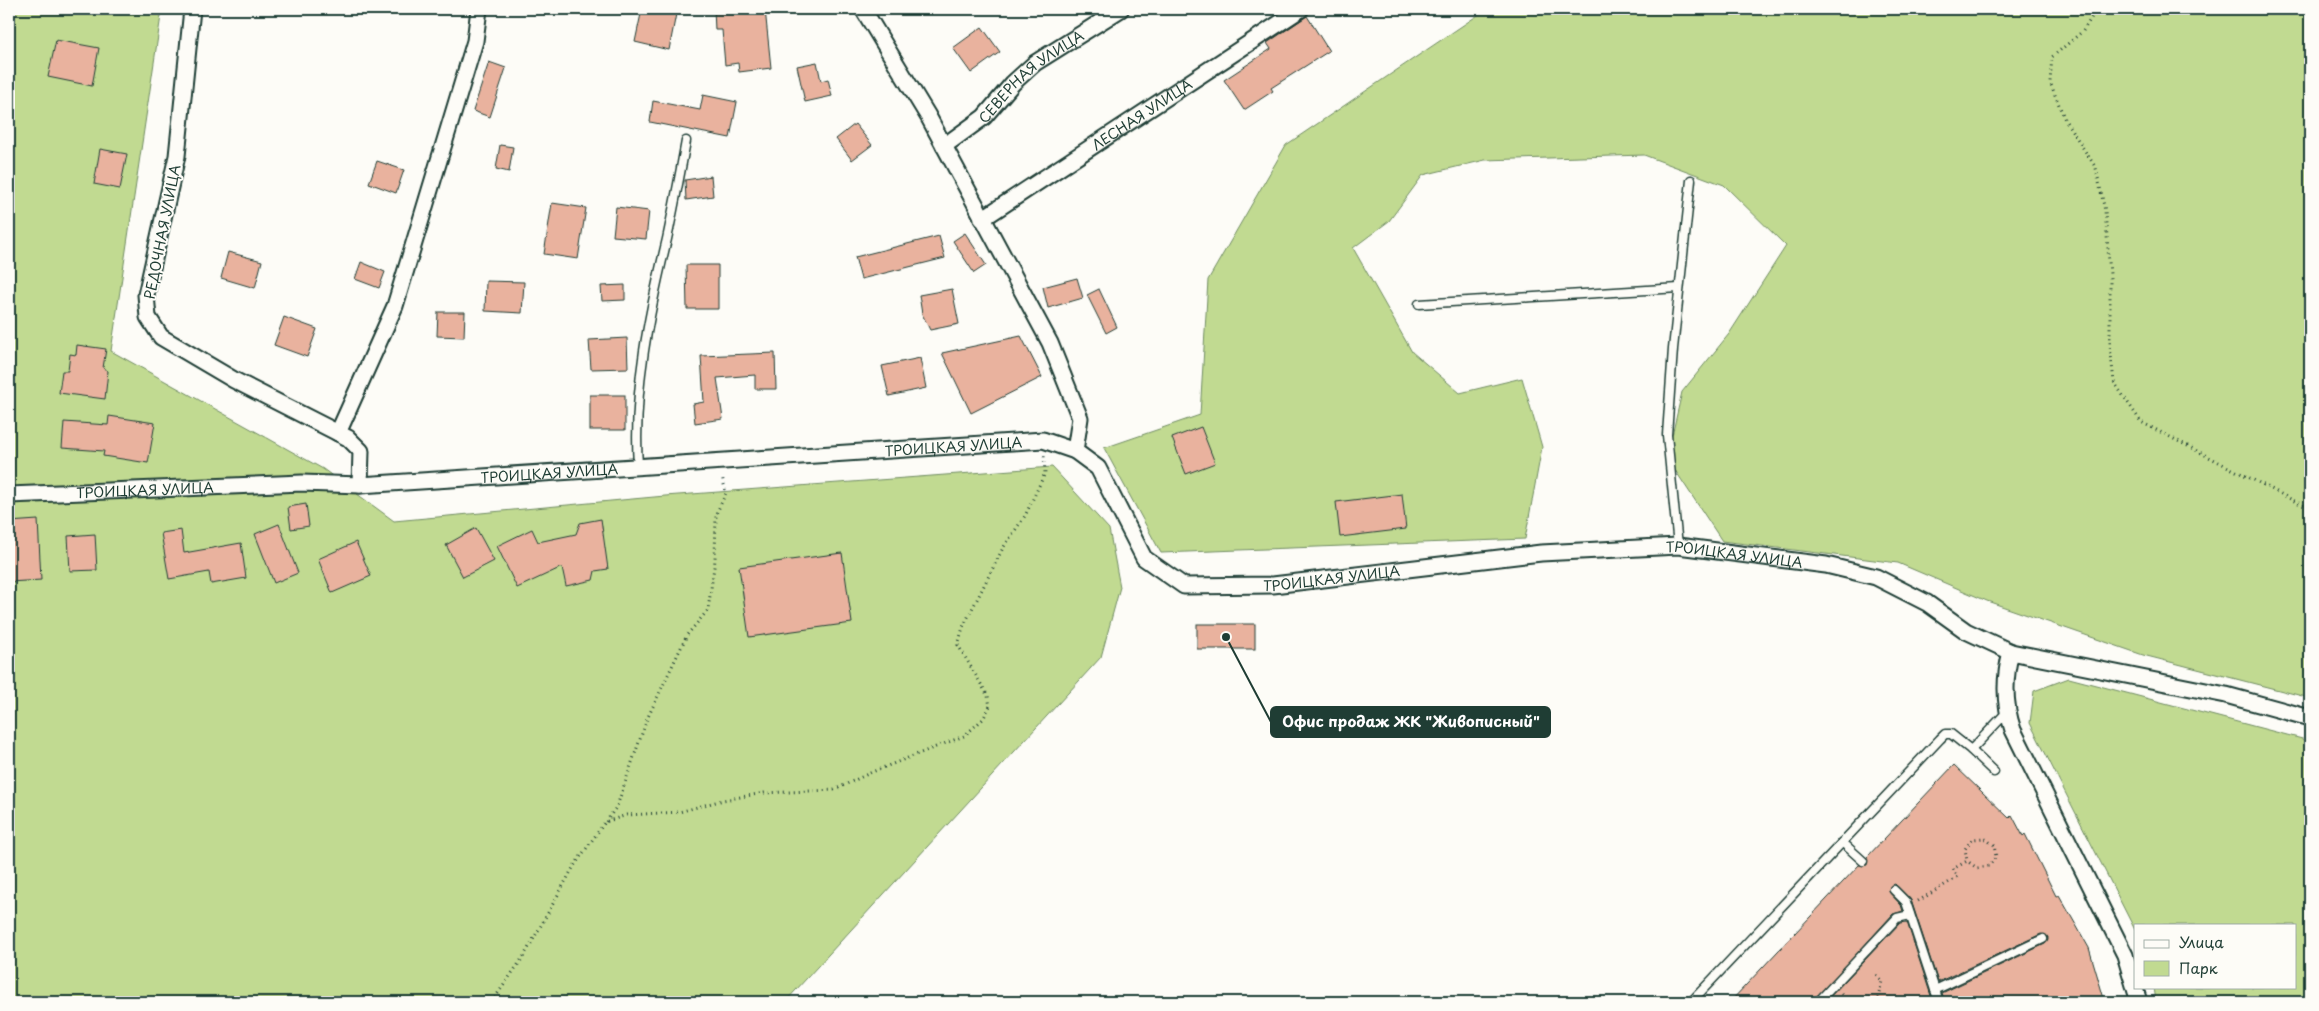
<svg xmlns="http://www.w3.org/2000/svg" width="2319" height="1011" font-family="'Playpen Sans',sans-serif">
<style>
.green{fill:#c1da91;stroke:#708c62}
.building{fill:#e9b29e;stroke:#1f3d34}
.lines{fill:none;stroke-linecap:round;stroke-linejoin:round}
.service-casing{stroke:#1f3d34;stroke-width:11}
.minor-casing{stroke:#1f3d34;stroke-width:19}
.path{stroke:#1f3d34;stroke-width:3;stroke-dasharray:1 4;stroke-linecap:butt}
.service{stroke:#fdfcf7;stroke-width:8}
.minor{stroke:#fdfcf7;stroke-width:15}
.labels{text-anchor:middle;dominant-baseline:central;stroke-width:4;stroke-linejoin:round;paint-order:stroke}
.street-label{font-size:14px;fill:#1f3d34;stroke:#fdfcf7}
.leader{fill:none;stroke:#1f3d34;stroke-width:2}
.callout-dot{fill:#1f3d34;stroke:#fdfcf7;stroke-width:2}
.callout{fill:#1f3d34;stroke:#1f3d34;stroke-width:2}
.callout-label{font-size:15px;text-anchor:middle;font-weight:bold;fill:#fff}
</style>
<rect width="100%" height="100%" fill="#fdfcf7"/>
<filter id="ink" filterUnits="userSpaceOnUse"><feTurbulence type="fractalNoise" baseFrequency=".02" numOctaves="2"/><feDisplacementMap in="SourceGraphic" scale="10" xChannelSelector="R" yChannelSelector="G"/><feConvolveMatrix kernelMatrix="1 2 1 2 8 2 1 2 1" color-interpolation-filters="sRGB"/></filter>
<g filter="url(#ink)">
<g class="green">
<path d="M9 9H162L111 351 323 469 394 521 665 496 1052 467 1109 529 1120 587 1101 657 785 1002H9Z"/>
<path d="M1487 9H2310V698L2143 655 1987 601 1898 563 1722 541 1667 458 1682 392 1729 334 1786 246 1724 185 1644 155 1485 160 1423 175 1389 221 1353 248 1412 352 1460 393 1522 378 1542 447 1525 539 1161 553 1104 448 1200 415 1208 280 1286 145Z"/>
<path d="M2069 678 2310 741V1002H2156L2154 987H2295V925H2135V930L2030 723 2034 691Z"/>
</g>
<g class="building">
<path d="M642 9 676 14 669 50 635 42Z"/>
<path d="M714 9H765L771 68 739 72 738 63 725 65 722 30H715Z"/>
<path d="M1307 16 1329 51 1271 88 1273 91 1244 110 1224 80 1271 49 1267 43Z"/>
<path d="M982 27 1000 52 971 73 953 48Z"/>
<path d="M56 40 99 48 92 86 48 77Z"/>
<path d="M489 62 506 68 490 117 473 111Z"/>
<path d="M817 62 821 81 828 79 832 96 805 102 797 66Z"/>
<path d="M703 95 737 102 730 138 650 122 653 101 700 110Z"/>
<path d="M855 124 872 145 852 160 836 139Z"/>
<path d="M500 145 513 147 509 172 496 169Z"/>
<path d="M100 149 127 154 120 189 94 184Z"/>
<path d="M377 161 404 170 396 193 369 183Z"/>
<path d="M711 176 713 196 686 200 685 180Z"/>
<path d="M552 203 586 208 578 259 544 254Z"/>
<path d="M616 207 649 211 646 239 613 236Z"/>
<path d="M965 233 986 265 974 273 953 241Z"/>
<path d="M939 236 945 258 861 279 855 257Z"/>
<path d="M228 252 262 261 255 288 221 278Z"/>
<path d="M361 262 385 272 379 288 355 279Z"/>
<path d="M686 265H718V309H687Z"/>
<path d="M1077 278 1083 298 1048 308 1043 287Z"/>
<path d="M486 281 524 282 522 313 485 311Z"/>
<path d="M625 285V300L602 301 601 286Z"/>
<path d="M952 289 959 324 930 330 922 314 919 295Z"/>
<path d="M1099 289 1117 327 1106 333 1087 295Z"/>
<path d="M438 312H465L464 337 437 336Z"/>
<path d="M284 317 317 329 307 357 274 345Z"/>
<path d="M1021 336 1042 377 971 413 942 353Z"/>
<path d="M627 338 628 368 591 369 589 340Z"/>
<path d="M77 345 106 349 103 368 108 371 105 399 59 393 62 371H68L70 354 76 355Z"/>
<path d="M775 353 776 389H755V375L717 378 723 419 695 423 693 404 704 402 701 356Z"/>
<path d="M920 358 926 388 889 396 882 366Z"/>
<rect x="590" y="395" width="35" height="35"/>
<path d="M109 416 155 423 148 463 103 456 104 451 62 448 64 422 108 425Z"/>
<path d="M1201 427 1215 463 1186 474 1172 438Z"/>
<path d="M1402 494 1406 529 1340 537 1336 502Z"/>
<path d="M306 504 309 526 291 529 288 507Z"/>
<path d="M601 519 608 569 595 571 593 580 566 586 562 567 517 588 497 546 532 529 538 542 576 534 580 523Z"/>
<path d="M38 520 41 580 9 582V522Z"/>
<path d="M279 524 298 573 274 583 255 534Z"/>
<path d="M476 528 494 561 463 577 446 545Z"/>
<path d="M181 530 184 553 241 543 246 578 211 584 209 572 169 579 161 533Z"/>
<path d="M95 534 97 570 70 571 68 536Z"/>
<path d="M356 542 371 576 332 593 318 559Z"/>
<path d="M842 553 852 623 749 637 739 567Z"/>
<rect x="1197" y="624" width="58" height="25"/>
<path d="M1954 765 2009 818 2012 815 2023 836 2025 834 2056 896 2059 895 2089 948 2105 1002H1945L1942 993 2045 944 2048 937 2041 934 1938 982 1911 900 1895 884 1890 886 1889 892 1901 905 1903 911 1893 914 1813 1002H1730L1859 865H1867V857Z"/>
<path d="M1907 922 1933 1002H1825L1900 923Z"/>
</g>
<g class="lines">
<g class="service-casing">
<g id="service">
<path d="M1419 304 1679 288"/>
<path d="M638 466C633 389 649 314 667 239 674 207 680 174 686 141"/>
<path d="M1678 546 1667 435 1673 349 1691 180"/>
<path d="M1971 750 1994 772"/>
<path d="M1842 842 1863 861"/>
<path d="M1894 890 1906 902 1939 1002"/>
<path d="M1935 990 2043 939"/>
<path d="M1691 1002 1940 739 1945 734H1951L1971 750 2007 712"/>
<path d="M1818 1002 1897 918 1910 915"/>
</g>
</g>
<g class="minor-casing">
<g id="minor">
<path d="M192 9 177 156 146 295 148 317 161 337 234 380 348 438 361 451 360 485"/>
<path d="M863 9 928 116 1050 343 1080 418 1075 451"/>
<path id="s1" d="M944 146 984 117 1013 83 1035 63 1121 9"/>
<path id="s2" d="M982 219 1301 9"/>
<path d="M338 433 395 306 475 41 479 9"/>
<path id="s3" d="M9 495 302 483 360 485 1043 440 1075 451 1098 468 1144 558 1184 586 1273 585 1541 553 1678 546 1826 565 1876 577 1927 603 1966 631 2011 652 2226 695 2310 718"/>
<path d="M2011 652C2004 678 2004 704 2013 730L2125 955 2139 1002"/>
</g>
</g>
<g class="path">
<path d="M2097 9 2083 31 2052 57 2050 82 2065 120 2096 168 2105 211 2110 274V346L2114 382 2141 422 2310 509"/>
<path d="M606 822 617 806 647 719 687 635 708 610 715 560 716 514 726 493 722 476"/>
<path d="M1918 901 1958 877 1953 869 1967 861 1977 868 1989 866 1996 857 1994 845 1984 838 1972 839 1965 849 1967 861"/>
<path d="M1876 975 1882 981 1877 1002"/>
<path d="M1841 994 1849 1002"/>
<path d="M492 1002 524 956 574 866 605 822 627 815 679 812 723 800 764 793 834 790 872 772 964 736 983 719 990 706 988 696 958 645 963 627 1003 548 1025 516 1045 473 1044 455"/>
</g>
<use href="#service" class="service"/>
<use href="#minor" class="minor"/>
</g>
</g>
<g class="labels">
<g class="street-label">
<text stroke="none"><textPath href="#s1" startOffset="112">СЕВЕРНАЯ УЛИЦА</textPath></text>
<text stroke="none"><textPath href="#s2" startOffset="191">ЛЕСНАЯ УЛИЦА</textPath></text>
<text transform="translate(162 232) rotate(-79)">РЕДОЧНАЯ УЛИЦА</text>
<text stroke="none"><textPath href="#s3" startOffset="946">ТРОИЦКАЯ УЛИЦА</textPath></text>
<text stroke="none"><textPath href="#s3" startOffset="541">ТРОИЦКАЯ УЛИЦА</textPath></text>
<text stroke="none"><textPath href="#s3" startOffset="136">ТРОИЦКАЯ УЛИЦА</textPath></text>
<text stroke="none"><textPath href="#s3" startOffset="1801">ТРОИЦКАЯ УЛИЦА</textPath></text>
<text stroke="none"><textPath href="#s3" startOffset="1396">ТРОИЦКАЯ УЛИЦА</textPath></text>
</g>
</g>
<path class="leader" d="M1226 637L1271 722"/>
<circle class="callout-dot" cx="1226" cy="637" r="5"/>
<rect class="callout" x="1271" y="707" width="279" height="30" rx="5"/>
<g class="callout-label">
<text x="1411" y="727">Офис продаж ЖК "Живописный"</text>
</g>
<rect width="2319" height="1011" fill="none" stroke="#fdfcf7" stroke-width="30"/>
<rect x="15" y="15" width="2289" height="981" fill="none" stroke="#1f3d34" stroke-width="2" filter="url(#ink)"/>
<rect x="2134" y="924" width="162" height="65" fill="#fdfcf7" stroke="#a4b0a9"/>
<rect x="2144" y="940" width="25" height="8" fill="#fdfcf7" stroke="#a4b0a9"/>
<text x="2179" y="948" font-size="15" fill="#1f3d34">Улица</text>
<rect x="2144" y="961" width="25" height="15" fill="#c1da91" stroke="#a4b0a9"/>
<text x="2179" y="974" font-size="15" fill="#1f3d34">Парк</text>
</svg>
